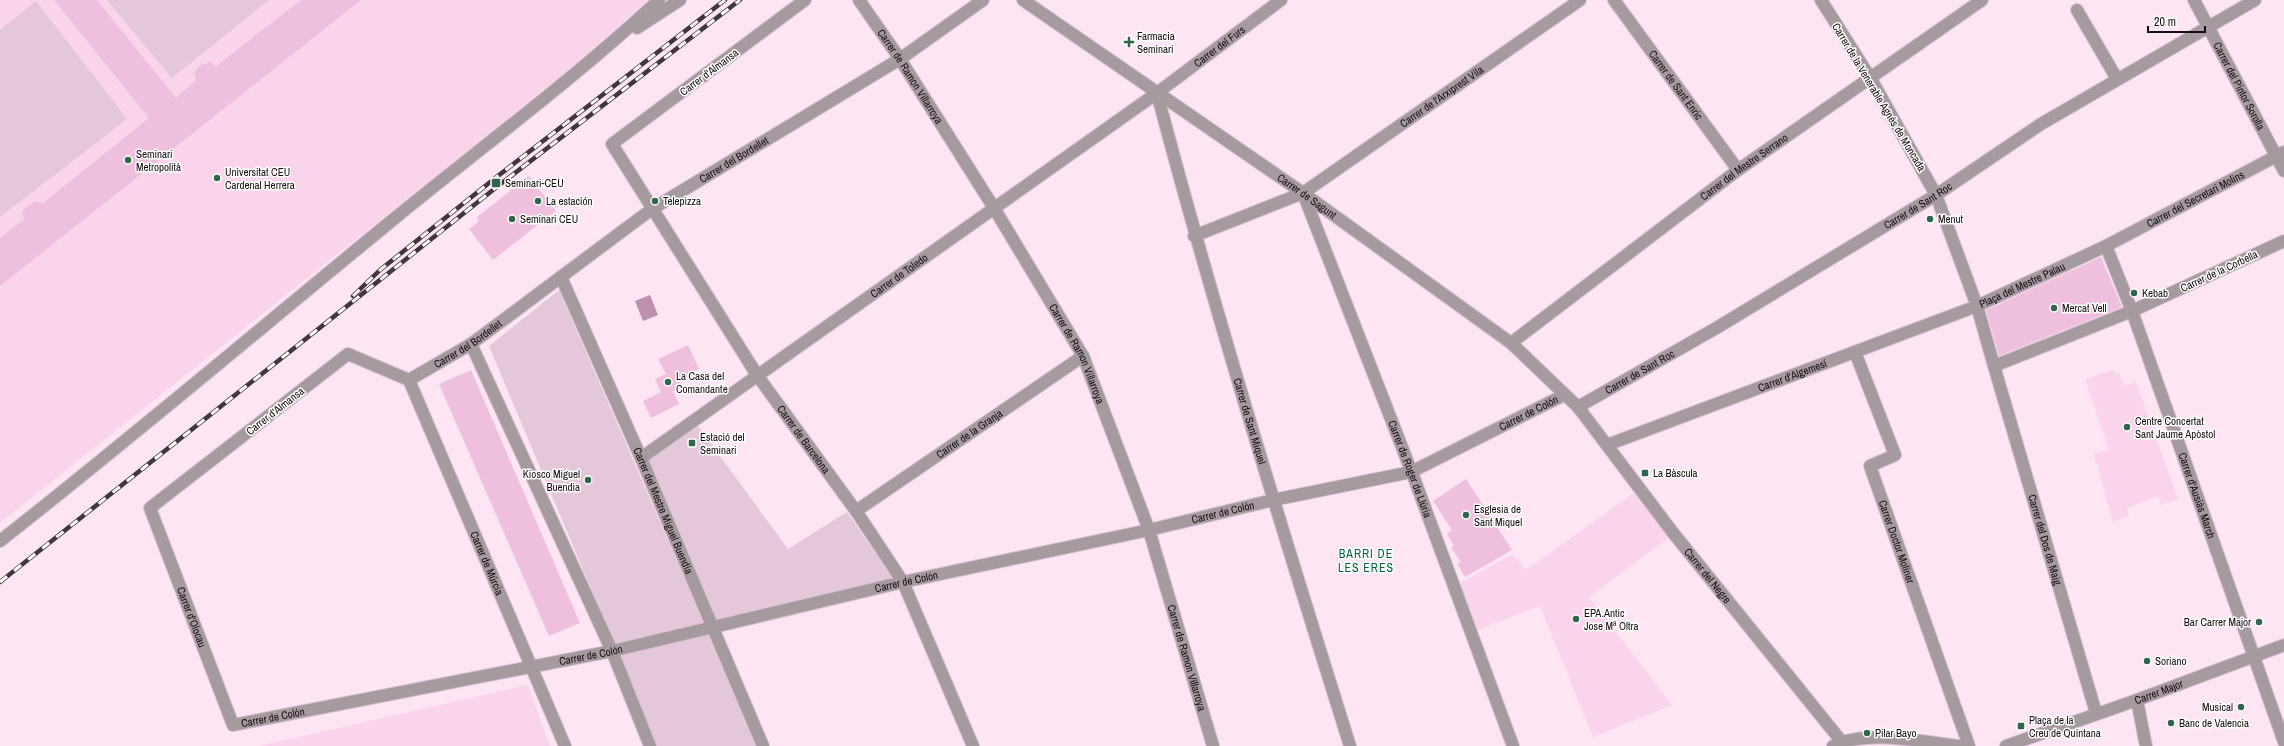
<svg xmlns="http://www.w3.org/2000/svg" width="2284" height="746" viewBox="0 0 2284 746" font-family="'Archivo Narrow',sans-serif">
	<rect width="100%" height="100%" fill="#fde5f4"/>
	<g fill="#f9d4eb">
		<path d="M0,0H648L567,71L0,523Z"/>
		<path d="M2113,370L2115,374L2119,373L2124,386L2136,382L2178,499L2161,505L2158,496L2127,508L2129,516L2113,522L2094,454L2109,450L2085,379Z"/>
		<path d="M1641,488L1674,534L1589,597L1672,705L1593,737L1540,606L1471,632L1454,586L1513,554L1526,570Z"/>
		<path d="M528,685L550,746H259Z"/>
	</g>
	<g fill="#e4c7d9">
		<path d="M107,0H269L172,78Z"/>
		<path d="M36,1L127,119L0,217V30Z"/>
		<path d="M559,290L705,625L615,646L489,346Z"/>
		<path d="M698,426L788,549L847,512L894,580L714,625L646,462Z"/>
		<path d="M708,634L756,746H656L619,653Z"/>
	</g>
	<path fill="#bd90ad" d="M650,295L658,315L643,321L635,301Z"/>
	<g fill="#efc0de">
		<path d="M54,0H97L176,98L196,80L194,73L200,65L211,62L215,67L301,0H361L0,286V238L24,219L22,211L35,201L43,203L149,118Z"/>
		<path d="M529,176L556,211L493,260L469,229L479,221L477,217Z"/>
		<path d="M2101,257L2122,307L1999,356L1986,310Z"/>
		<path d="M688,345L699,369L691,373L692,376L675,385L677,389L673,391L679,404L651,418L643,401L661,392L655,379L666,374L658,359Z"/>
		<path d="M471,370L580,623L549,636L439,384Z"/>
		<path d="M1466,479L1512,550L1465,577L1457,564L1461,562L1451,548L1454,546L1447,534L1452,530L1433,501Z"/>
	</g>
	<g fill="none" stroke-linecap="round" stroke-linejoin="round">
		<g stroke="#d8c2d0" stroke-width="14">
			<g id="minor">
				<path id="s1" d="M805,0L612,144L757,375L856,511L903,582L973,746"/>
				<path id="s2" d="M859,0L900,59L994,208L1083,356L1149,530L1213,746"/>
				<path id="s3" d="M1023,0L1303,193L1511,343L1578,407L1674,534L1842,742"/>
				<path id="s4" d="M1614,0L1738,170"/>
				<path id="s5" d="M2194,0L2284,171"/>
				<path d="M2077,10L2117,79"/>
				<path d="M637,28L680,0"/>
				<path id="s6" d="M1157,93C1215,313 1282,529 1350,746"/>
				<path id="s7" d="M1303,193L1414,478L1513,746"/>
				<path id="s8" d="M1194,236L1303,193L1580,0"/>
				<path id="s9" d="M2284,241L2132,311L1994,366L1977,306L2106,246L2132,311L2284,742"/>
				<path id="s10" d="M2106,246L2284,152"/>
				<path id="s11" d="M561,277L641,458L763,746"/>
				<path id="s12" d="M1511,343L1738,170L1982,0"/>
				<path d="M471,344L612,651L650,746"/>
				<path id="s13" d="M1855,352L1895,455L1870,466L1969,746"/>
				<path id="s14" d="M1994,366L2096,713"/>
				<path id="s15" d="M409,380L348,354L150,508L233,725L612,651L903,582L1149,530L1273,500L1411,472L1564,395"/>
				<path id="s16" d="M409,380L471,344L652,209L900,59L983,0"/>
				<path id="s17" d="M409,380L565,746"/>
				<path id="s18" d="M1578,407L1718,327L1936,195L2041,124L2255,0"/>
				<path id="s19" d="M1607,445L1977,306L1936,195L1871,79L1821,0"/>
				<path id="s20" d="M641,458L1157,93L1281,0"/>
				<path id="s21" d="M856,511L1083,356"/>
				<path d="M0,541C134,436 263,326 395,218C483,146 575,78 659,0"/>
				<path d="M2137,700L2146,746"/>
				<path d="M1833,746C1867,729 1922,742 1958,746"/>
				<path id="s22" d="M2006,746L2137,700L2284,645"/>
			</g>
		</g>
		<use href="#minor" stroke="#a69aa1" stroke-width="12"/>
		<g stroke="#42363e" stroke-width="4.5">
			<g id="rail">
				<path d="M353,296L380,270L494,179L725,0"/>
				<path d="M0,582L498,186L740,0"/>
			</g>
		</g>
		<use href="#rail" stroke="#fff" stroke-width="3" stroke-dasharray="9" stroke-linecap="butt"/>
	</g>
	<g fill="#31664c" stroke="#fff" stroke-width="1.5">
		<path d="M1127 36h4v4h4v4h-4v4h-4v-4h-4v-4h4z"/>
		<circle cx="128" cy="160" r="4"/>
		<circle cx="217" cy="178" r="4"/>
		<rect x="491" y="178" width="10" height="10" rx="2"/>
		<circle cx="538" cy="201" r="4"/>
		<circle cx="655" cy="201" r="4"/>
		<circle cx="512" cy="219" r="4"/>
		<circle cx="1930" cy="219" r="4"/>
		<circle cx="2134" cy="293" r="4"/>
		<circle cx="2054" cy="308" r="4"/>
		<circle cx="668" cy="382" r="4"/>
		<circle cx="2127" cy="427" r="4"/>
		<rect x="688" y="439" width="8" height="8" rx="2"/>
		<rect x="1641" y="469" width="8" height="8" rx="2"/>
		<circle cx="588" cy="480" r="4"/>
		<circle cx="1466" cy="515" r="4"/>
		<circle cx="1576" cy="619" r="4"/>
		<circle cx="2259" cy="622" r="4"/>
		<circle cx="2147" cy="661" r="4"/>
		<circle cx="2241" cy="707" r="4"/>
		<circle cx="2171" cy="723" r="4"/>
		<rect x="2017" y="722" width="8" height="8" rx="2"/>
		<circle cx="1867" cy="733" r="4"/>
	</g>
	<g text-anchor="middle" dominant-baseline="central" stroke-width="3" stroke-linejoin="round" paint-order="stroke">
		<g font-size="11" fill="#160c13" stroke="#fff" text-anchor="start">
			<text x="1137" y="36">Farmacia<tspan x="1137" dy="13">Seminari</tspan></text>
			<text x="136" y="154">Seminari<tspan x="136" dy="13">Metropolità</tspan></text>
			<text x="225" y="172">Universitat CEU<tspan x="225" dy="13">Cardenal Herrera</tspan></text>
			<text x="505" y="183">Seminari-CEU</text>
			<text x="546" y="201">La estación</text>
			<text x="663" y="201">Telepizza</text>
			<text x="520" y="219">Seminari CEU</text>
			<text x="1938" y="219">Menut</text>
			<text x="2142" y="293">Kebab</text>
			<text x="2062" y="308">Mercat Vell</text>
			<text x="676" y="376">La Casa del<tspan x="676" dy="13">Comandante</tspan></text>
			<text x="2135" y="421">Centre Concertat<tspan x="2135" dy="13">Sant Jaume Apòstol</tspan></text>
			<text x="700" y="437">Estació del<tspan x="700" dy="13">Seminari</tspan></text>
			<text x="1653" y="473">La Bàscula</text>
			<text x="580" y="474" text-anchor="end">Kiosco Miguel<tspan x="580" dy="13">Buendia</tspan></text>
			<text x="1474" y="509">Esglesia de<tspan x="1474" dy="13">Sant Miquel</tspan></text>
			<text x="1584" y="613">EPA.Antic<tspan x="1584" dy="13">Jose Mª Oltra</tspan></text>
			<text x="2251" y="622" text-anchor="end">Bar Carrer Major</text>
			<text x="2155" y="661">Soriano</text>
			<text x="2233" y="707" text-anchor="end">Musical</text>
			<text x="2029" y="720">Plaça de la<tspan x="2029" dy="13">Creu de Quintana</tspan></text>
			<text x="2179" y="723">Banc de Valencia</text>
			<text x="1875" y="733">Pilar Bayo</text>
		</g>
		<g font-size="11" fill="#160c13" stroke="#fff">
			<text stroke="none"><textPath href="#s20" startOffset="710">Carrer del Furs</textPath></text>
			<text transform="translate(709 72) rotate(-37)">Carrer d'Almansa</text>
			<text stroke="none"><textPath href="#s2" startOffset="92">Carrer de Ramon Villarroya</textPath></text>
			<text stroke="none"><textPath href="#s4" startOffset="105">Carrer de Sant Enric</textPath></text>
			<text stroke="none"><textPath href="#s5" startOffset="97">Carrer del Pintor Sorolla</textPath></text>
			<text stroke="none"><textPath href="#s8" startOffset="286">Carrer de l'Arxiprest Vila</textPath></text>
			<text transform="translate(1879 97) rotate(59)">Carrer de la Venerable Agnés de Moncada</text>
			<text stroke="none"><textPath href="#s16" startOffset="393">Carrer del Bordellet</textPath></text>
			<text stroke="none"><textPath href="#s12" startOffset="292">Carrer del Mestre Serrano</textPath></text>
			<text stroke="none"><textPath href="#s3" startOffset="345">Carrer de Sagunt</textPath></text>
			<text stroke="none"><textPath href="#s10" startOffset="101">Carrer del Secretari Molins</textPath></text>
			<text stroke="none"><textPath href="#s18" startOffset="395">Carrer de Sant Roc</textPath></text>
			<text transform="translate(2219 271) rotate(-25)">Carrer de la Corbella</text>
			<text stroke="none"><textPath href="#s20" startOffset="316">Carrer de Toledo</textPath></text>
			<text stroke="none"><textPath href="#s9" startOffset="428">Plaça del Mestre Palau</textPath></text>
			<text stroke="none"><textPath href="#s16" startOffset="69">Carrer del Bordellet</textPath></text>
			<text stroke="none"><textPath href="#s2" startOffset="416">Carrer de Ramon Villarroya</textPath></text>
			<text stroke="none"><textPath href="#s18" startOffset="71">Carrer de Sant Roc</textPath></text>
			<text stroke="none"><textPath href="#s19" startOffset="198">Carrer d'Algemesí</textPath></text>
			<text transform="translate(275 411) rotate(-38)">Carrer d'Almansa</text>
			<text stroke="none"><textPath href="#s15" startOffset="1886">Carrer de Colón</textPath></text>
			<text stroke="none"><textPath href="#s6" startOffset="341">Carrer de Sant Miquel</textPath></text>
			<text stroke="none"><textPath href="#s21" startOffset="137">Carrer de la Granja</textPath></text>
			<text stroke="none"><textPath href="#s1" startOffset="593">Carrer de Barcelona</textPath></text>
			<text stroke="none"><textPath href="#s7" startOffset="296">Carrer de Roger de Llúria</textPath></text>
			<text stroke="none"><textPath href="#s9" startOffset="786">Carrer d'Ausiàs March</textPath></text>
			<text stroke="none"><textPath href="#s11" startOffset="255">Carrer del Mestre Miguel Buendía</textPath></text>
			<text stroke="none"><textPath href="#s15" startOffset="1562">Carrer de Colón</textPath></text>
			<text stroke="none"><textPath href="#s14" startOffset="181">Carrer del Dos de Maig</textPath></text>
			<text stroke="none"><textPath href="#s13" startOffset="218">Carrer Doctor Moliner</textPath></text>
			<text stroke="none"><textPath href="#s17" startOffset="199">Carrer de Múrcia</textPath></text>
			<text stroke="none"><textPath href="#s3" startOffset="902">Carrer del Negre</textPath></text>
			<text stroke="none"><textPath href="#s15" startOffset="1238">Carrer de Colón</textPath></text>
			<text stroke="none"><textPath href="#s15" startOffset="434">Carrer d'Olocau</textPath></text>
			<text stroke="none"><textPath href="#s15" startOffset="914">Carrer de Colón</textPath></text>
			<text stroke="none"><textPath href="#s2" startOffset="740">Carrer de Ramon Villarroya</textPath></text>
			<text stroke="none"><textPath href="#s22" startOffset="162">Carrer Major</textPath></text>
			<text stroke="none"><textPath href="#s15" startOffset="590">Carrer de Colón</textPath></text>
		</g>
		<g font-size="12" letter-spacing="1" fill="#00633f" stroke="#fff">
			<text x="1366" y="554">BARRI DE<tspan x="1366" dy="14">LES ERES</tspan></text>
		</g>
	</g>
	<path d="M2148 26v6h57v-6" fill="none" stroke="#160c13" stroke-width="2"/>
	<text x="2154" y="26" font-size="12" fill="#160c13" stroke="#ffffff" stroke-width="3" paint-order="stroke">20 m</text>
</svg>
